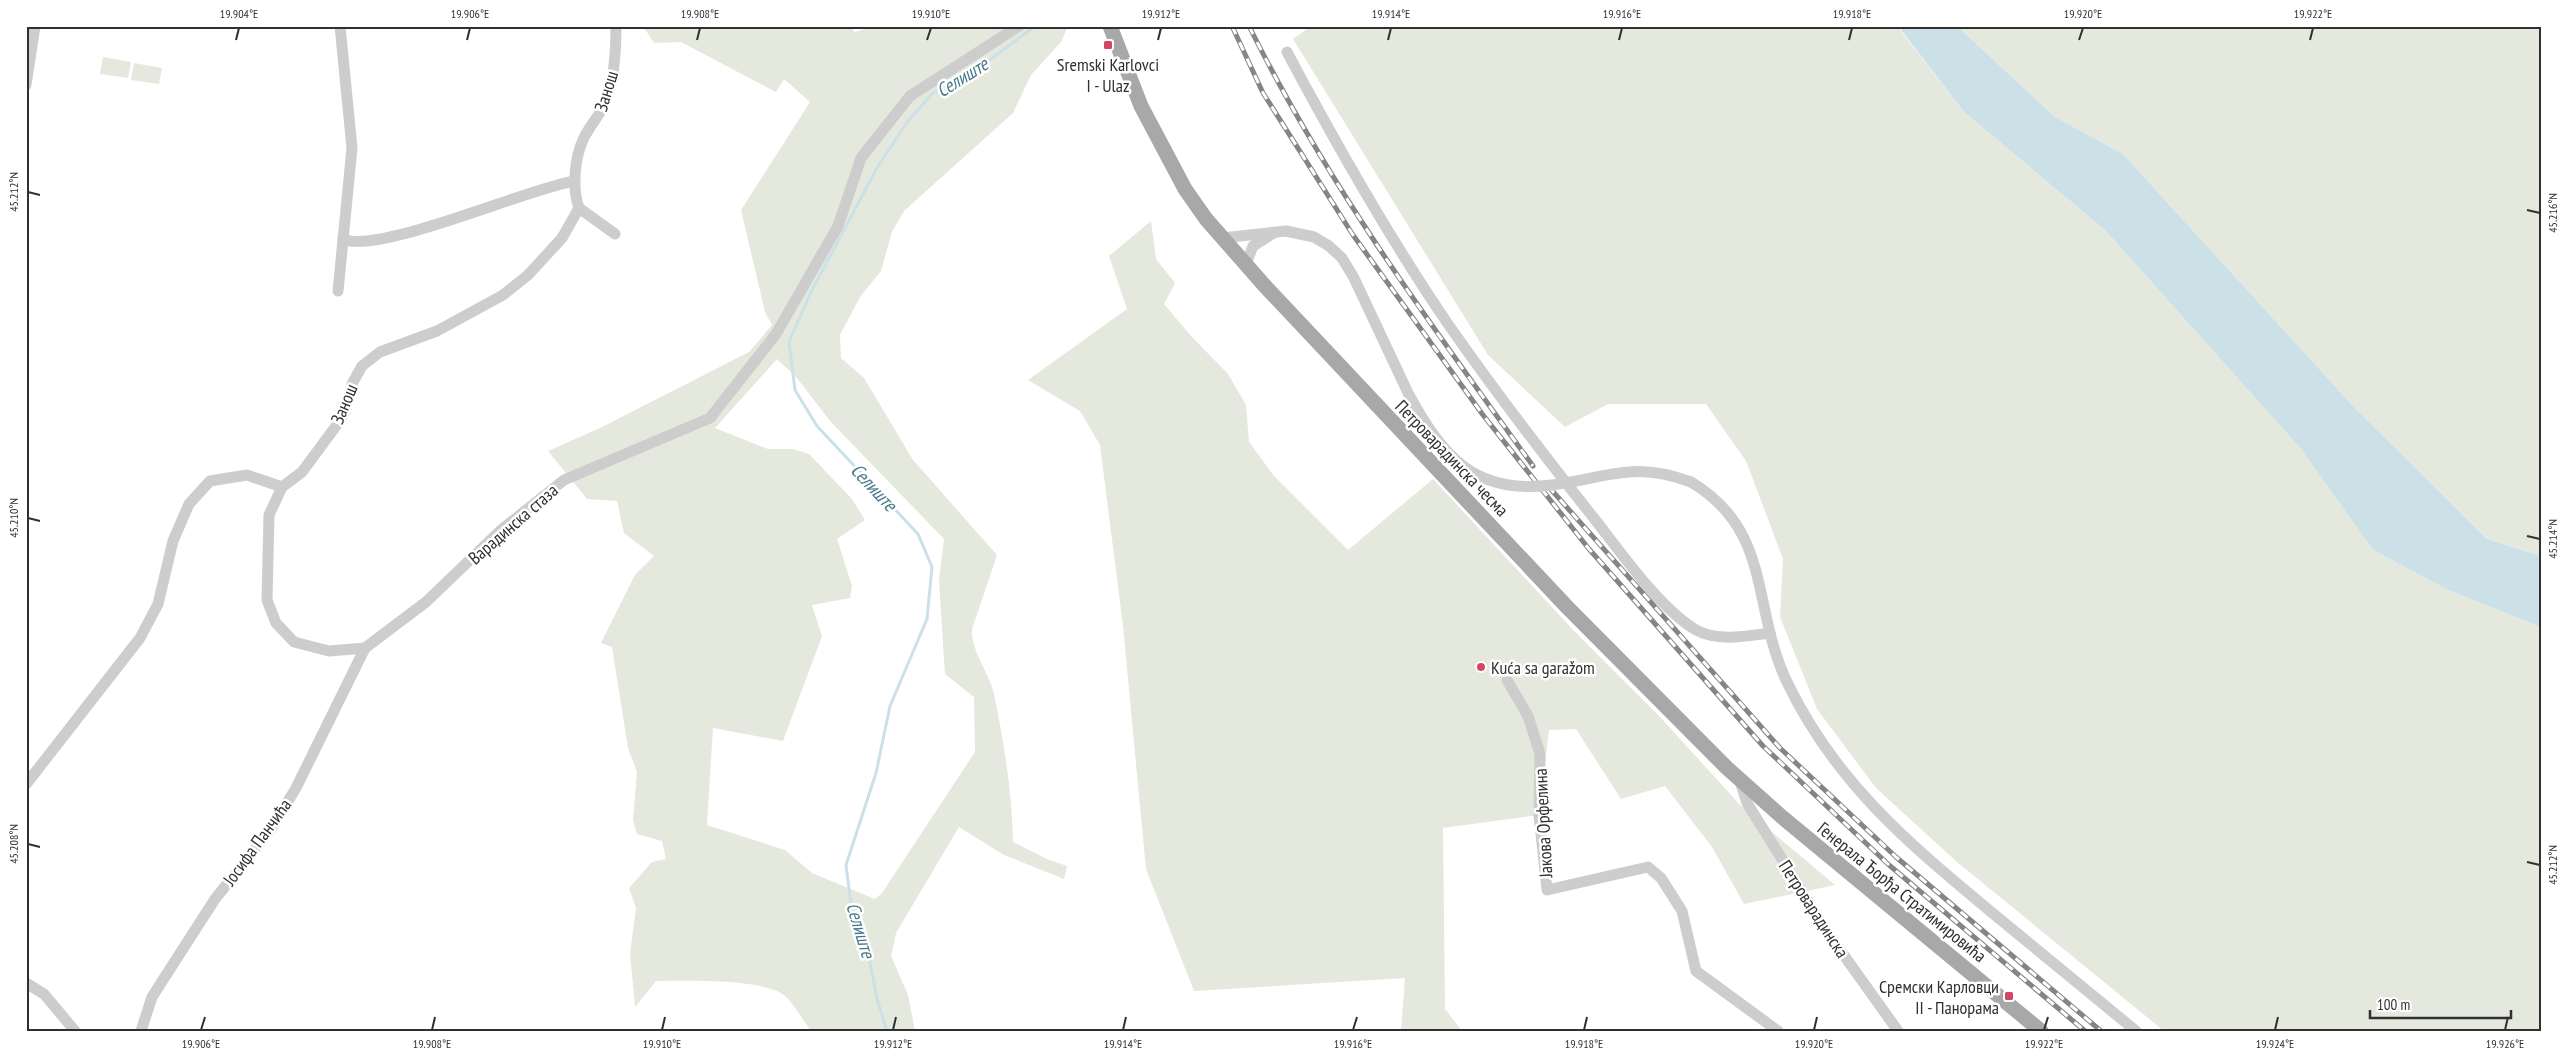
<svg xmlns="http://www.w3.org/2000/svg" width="2567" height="1057" viewBox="0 0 2567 1057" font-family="'PT Sans Narrow',sans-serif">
	<rect width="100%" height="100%" fill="#fff"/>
	<g fill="#e5e8dd" fill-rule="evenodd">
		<path d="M643,26H850L855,32L875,26H1068L1061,42L1031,75L1013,113L904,211L892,232L881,271L860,297L840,335L841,358L864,378L913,460L997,555L972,629C971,652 989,672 994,694C1004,742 1012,793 1013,842L1049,860L1067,866L1064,879L1004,855L959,827L896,933L891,956L908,995L915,1031H811C803,1020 795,1005 785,996C765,978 684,981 656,981L635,1007L630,954L636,908L629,888L652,862L666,859L662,841L637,834L633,820L637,772L628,748L612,647L601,643L635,575L654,556L624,533L617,501L587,499L548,451L600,428L749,352L772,325L765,312L741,210L810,102L784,79L776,92L681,42L654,43ZM777,359L797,378L830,421L944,539L939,580L945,674L974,697L975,752L882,893L875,899L812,873L785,850L707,825L713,728L783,741L822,636L812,605L850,598L852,586L837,539L865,520L852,499L809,454L793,449H768L715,428Z"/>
		<path d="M1311,26H1897L1964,112L2105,230L2301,449L2373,550L2448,590L2541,627V1031H2164L1957,862L1876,788L1817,709L1780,617L1783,559L1746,461L1706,404H1608L1565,427L1488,355L1293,39Z"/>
		<path d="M1957,26H2541V556L2487,539L2353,406L2123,154L2055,117Z"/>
		<path d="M103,57L131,62L128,78L100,74Z"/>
		<path d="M134,63L162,68L159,84L131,80Z"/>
		<path d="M1151,221L1156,259L1175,283L1164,304L1191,336L1228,374L1246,405L1249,442L1274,476L1348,550L1433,479L1575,632L1662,719L1741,806L1835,885L1744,904L1712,847L1665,786L1621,799L1576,729L1549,730L1539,815L1443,828L1445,1009L1462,1031H1401L1405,978L1194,991L1146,869L1123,626L1100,445L1080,411L1028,380L1127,309L1109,256Z"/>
	</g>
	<path fill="#cbe1e7" d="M1898,26H1957L2055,117L2123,154L2353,406L2487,539L2541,556V627L2448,590L2373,550L2301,449L2105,230L1964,112Z"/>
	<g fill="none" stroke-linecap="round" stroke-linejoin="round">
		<path stroke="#cbe1e7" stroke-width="3" d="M887,1031L877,999L867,946L852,912L846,865L876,773L890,706L927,619L932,567L918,534L817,426L795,390L789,342L811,292L877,168L908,121L933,93L991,59L1035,26"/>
		<g stroke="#cdcdcd" stroke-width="11">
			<path d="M616,26C616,50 615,73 608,96C604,109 596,118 589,129C575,149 571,185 579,208L562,238L528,275L503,295L437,331L380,352L362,366L352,384L345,412L339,422L302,472L282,487L269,515L267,600L276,623L294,642L329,651L365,648L426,602L501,530L564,480L710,418L776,334L838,226L861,158L910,96L1019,26"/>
			<path d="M1287,52C1336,144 1389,238 1448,324C1494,390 1543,454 1593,517C1620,551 1659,608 1696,630C1718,642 1747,636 1770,633"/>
			<path d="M26,85L35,26"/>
			<path d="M579,208L615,234"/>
			<path d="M1222,238L1286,231L1314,237L1329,246L1342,258L1354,278L1409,395"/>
			<path d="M343,239C378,255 528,188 575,181"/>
			<path d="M1246,264L1253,246L1275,232"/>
			<path d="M338,291L352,148L340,26"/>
			<path d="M1691,482C1773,531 1751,607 1787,682C1835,782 1907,842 1990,911C2039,951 2087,991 2136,1031"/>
			<path d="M1507,680L1528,716L1540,754L1539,815L1547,890L1648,867L1661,878L1682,911L1696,971L1778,1031"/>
			<path d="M1740,781L1747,803L1828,933L1898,1031"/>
			<path d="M27,783L140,638L158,604L173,541L189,504L210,481L247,475L282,487"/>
			<path d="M26,983L44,994L75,1031"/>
			<path d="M141,1031L152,997L215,899L271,829L296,788L365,648"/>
		</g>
		<path stroke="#a8a8a8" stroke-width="15" d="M1110,26L1141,106L1185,189L1206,219L1264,285L1568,608L1727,768L1782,817L2041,1031"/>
		<g stroke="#858585" stroke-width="5">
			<g id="rail">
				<path d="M1232,26L1263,93L1353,235L1483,415L1589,549L1763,746L1889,865L2085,1031"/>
				<path d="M1249,26C1327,184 1430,324 1533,466"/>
				<path d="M1548,486L1780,748L1896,857L2101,1031"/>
			</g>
		</g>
		<use href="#rail" stroke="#fff" stroke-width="3" stroke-dasharray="9" stroke-linecap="butt"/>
		<path stroke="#cdcdcd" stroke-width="11" d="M1409,395C1443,457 1475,495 1552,485C1608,478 1632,460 1691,482"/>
	</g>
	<path fill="none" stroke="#303030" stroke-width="2" d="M236,40L239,28M467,40L470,28M697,40L700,28M927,40L931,28M1158,40L1161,28M1388,40L1391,28M1619,40L1622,28M1849,40L1852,28M2079,40L2083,28M2310,40L2313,28M28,192L40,195M2527,210L2540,213M28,518L40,521M2527,536L2540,539M28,844L40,847M2527,862L2540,865M201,1030L205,1017M432,1030L435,1017M662,1030L665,1017M893,1030L896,1017M1123,1030L1126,1017M1353,1030L1357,1017M1584,1030L1587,1017M1814,1030L1817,1017M2044,1030L2048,1017M2275,1030L2278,1017M2505,1030L2508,1017"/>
	<g fill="#d34667" stroke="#fff" stroke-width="2">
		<rect x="1103" y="40" width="10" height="10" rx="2.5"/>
		<circle cx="1481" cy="667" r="5"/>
		<rect x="2004" y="991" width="10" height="10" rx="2.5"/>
	</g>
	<g text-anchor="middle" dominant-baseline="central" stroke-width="5" stroke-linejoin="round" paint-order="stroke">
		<g font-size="18" fill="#303030" stroke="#fff">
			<text x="1108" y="64">Sremski Karlovci<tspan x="1108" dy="21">I - Ulaz</tspan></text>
			<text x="1491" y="667" text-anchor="start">Kuća sa garažom</text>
			<text x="1999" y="986" text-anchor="end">Сремски Карловци<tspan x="1999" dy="21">II - Панорама</tspan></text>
		</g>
		<g font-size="18" fill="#303030" stroke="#fff">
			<text transform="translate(606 91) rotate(-73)">Занош</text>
			<text transform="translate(344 404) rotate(-67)">Занош</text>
			<text transform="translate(1452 458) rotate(46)">Петроварадинска чесма</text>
			<text transform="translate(513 524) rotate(-41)">Варадинска стаза</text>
			<text transform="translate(1543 823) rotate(-93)">Јакова Орфелина</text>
			<text transform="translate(257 842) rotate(-54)">Јосифа Панчића</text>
			<text transform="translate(1902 892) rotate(39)">Генерала Ђорђа Стратимировића</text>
			<text transform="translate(1814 909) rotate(57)">Петроварадинска</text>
		</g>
		<g font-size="19" font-style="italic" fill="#467a8a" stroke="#fff">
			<text transform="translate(962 77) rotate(-32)">Селиште</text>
			<text transform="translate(874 487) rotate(47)">Селиште</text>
			<text transform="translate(861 930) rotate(73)">Селиште</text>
		</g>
	</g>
	<rect width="2567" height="1057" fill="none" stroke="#ffffff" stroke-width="55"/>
	<path d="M2370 1010v8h141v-8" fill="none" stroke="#303030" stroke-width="2.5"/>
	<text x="2377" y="1010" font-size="15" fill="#303030" stroke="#ffffff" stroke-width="4" paint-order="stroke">100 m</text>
	<rect x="28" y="28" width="2512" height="1002" fill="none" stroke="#303030" stroke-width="2"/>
	<g font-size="12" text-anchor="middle" fill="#303030">
		<text x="239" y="18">19.904°E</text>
		<text x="470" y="18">19.906°E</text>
		<text x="700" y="18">19.908°E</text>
		<text x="931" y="18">19.910°E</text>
		<text x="1161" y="18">19.912°E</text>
		<text x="1391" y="18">19.914°E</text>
		<text x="1622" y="18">19.916°E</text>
		<text x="1852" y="18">19.918°E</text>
		<text x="2083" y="18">19.920°E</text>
		<text x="2313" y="18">19.922°E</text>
		<text transform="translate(14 192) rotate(-90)" y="4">45.212°N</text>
		<text transform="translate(2553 213) rotate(-90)" y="4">45.216°N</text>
		<text transform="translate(14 518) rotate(-90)" y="4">45.210°N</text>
		<text transform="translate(2553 539) rotate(-90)" y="4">45.214°N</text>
		<text transform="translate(14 844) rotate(-90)" y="4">45.208°N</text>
		<text transform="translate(2553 865) rotate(-90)" y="4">45.212°N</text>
		<text x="201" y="1048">19.906°E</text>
		<text x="432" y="1048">19.908°E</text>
		<text x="662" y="1048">19.910°E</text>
		<text x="893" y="1048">19.912°E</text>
		<text x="1123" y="1048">19.914°E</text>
		<text x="1353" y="1048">19.916°E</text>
		<text x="1584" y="1048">19.918°E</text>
		<text x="1814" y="1048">19.920°E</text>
		<text x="2044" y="1048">19.922°E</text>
		<text x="2275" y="1048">19.924°E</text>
		<text x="2505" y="1048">19.926°E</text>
	</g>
</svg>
